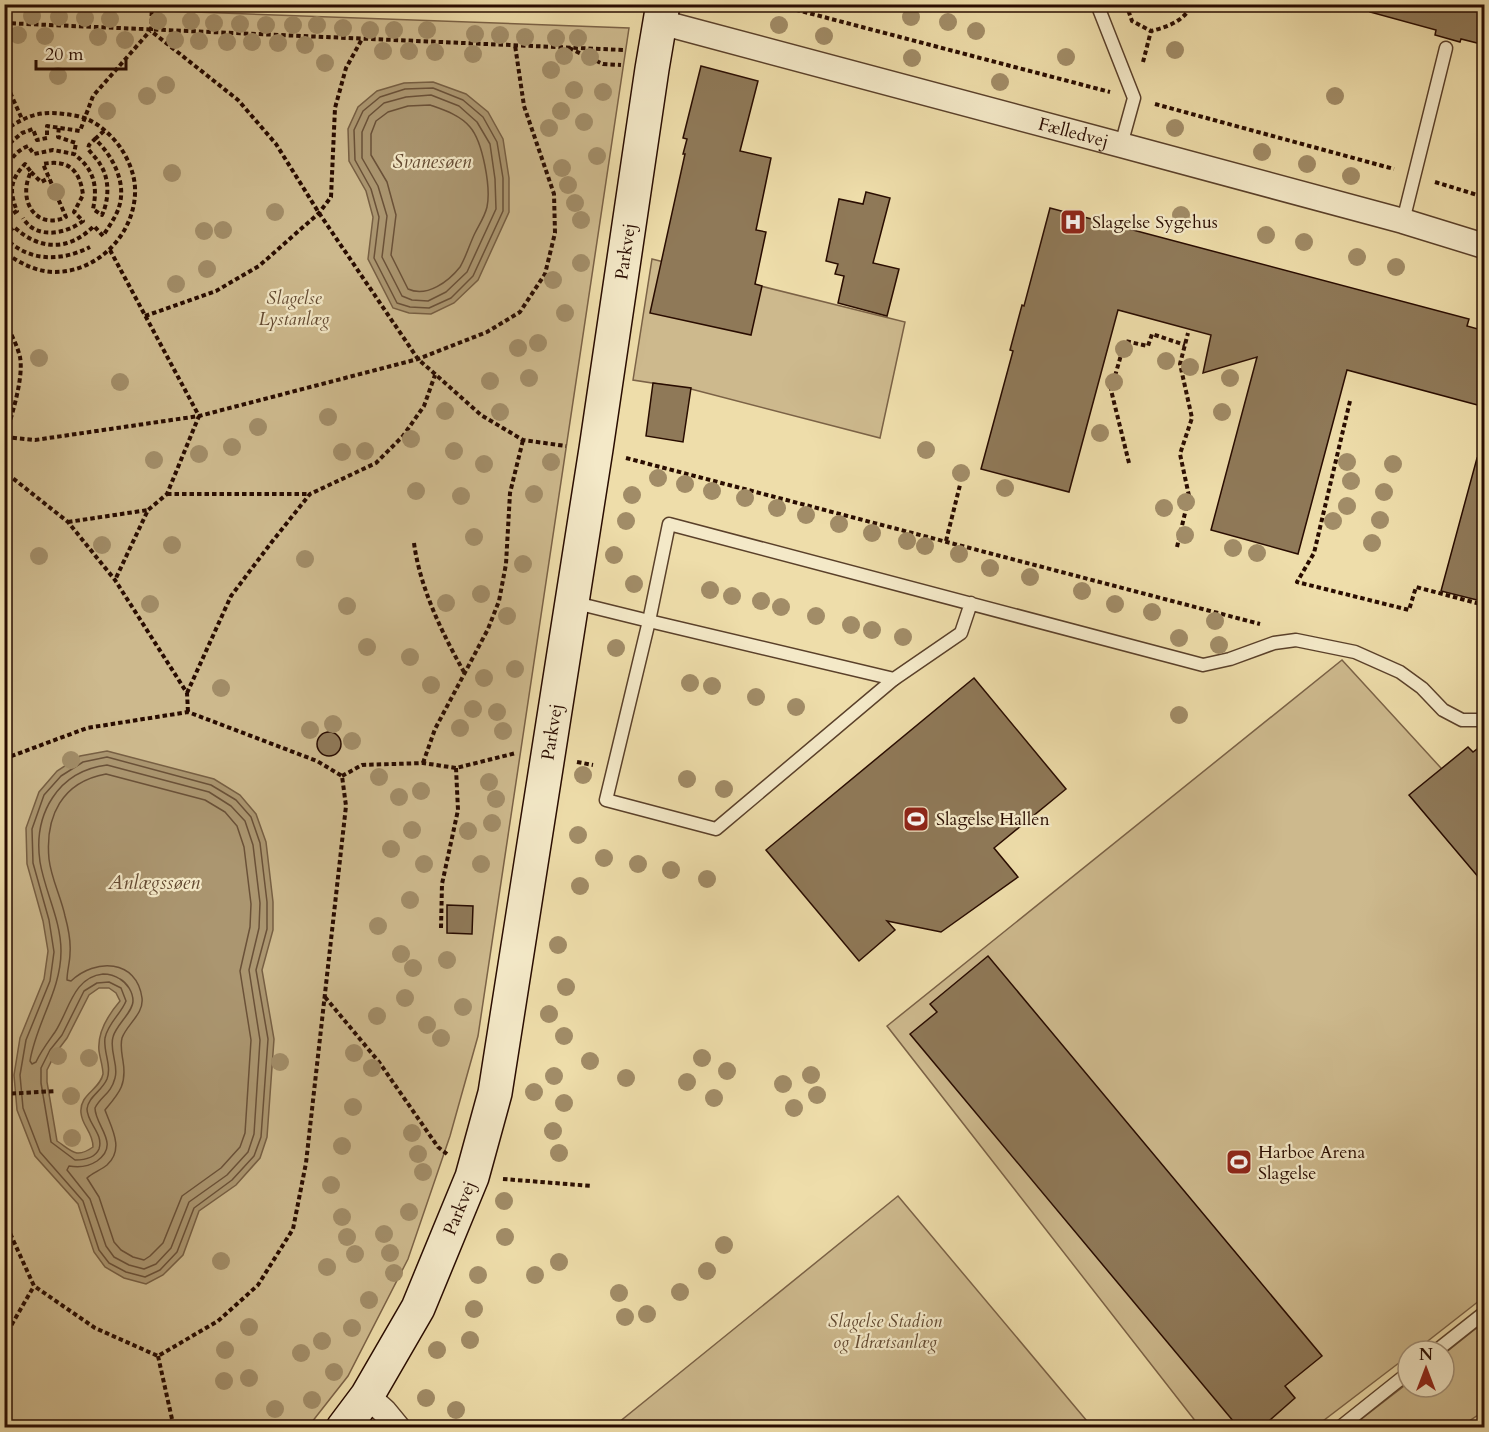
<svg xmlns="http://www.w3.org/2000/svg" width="1489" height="1432" viewBox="0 0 1489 1432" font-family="Cardo,serif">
	<rect width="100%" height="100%" fill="#eda"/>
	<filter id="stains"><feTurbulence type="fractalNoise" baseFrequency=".00333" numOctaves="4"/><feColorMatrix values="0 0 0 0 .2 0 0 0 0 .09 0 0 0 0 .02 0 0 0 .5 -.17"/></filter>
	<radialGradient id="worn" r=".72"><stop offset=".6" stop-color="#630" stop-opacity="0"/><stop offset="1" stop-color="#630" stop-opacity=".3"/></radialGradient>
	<g fill="#cdb98d" stroke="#7b6246" stroke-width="1.5">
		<path d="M5,5L629,28L478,1036L450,1136L408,1259L348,1376L308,1427L5,1428Z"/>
		<path d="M652,259L905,322L880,438L691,389L633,380Z"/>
		<path d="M1342,660L1484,815V1297L1415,1351H1408V1356L1315,1427H1200L887,1026Z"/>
		<path d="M898,1196L1092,1427H613Z"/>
		<path d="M1484,1322V1411L1460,1427H1351L1408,1383V1387H1444V1354Z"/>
	</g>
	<g fill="#ab9670" stroke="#775f43" stroke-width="1.5" fill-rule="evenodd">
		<path d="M433,82L466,94L488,112L503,139L509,178V212L478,280L454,303L431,314L409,313L393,308L368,259L373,217L366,191L349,161L348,129L358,107L377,91L404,83Z"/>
		<path d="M107,751L214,779L240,795L256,814L266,842L273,902V930L262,970L274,1039L267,1137L260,1158L236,1185L199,1211L183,1255L163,1275L146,1284L124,1278L105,1267L94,1252L78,1204L35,1156L17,1110L14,1075L20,1038L44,979L48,951L43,921L27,864L26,828L39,792L57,771L80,756ZM109,988L116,993L120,1001C108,1015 97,1032 99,1051C100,1058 103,1067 103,1074C100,1090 79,1094 81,1113C82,1126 93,1132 93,1147C76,1159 72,1151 57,1141L47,1082V1070L55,1054L67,1038L89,995L99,988Z"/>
	</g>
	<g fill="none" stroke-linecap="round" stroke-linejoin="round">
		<g stroke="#6a5138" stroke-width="1.5">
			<path d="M433,88L463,100L483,117L497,142L503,178V211L473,276L451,298L429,308L410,307L397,303L374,258L379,217L371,189L355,160L354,130L363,111L380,97L405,89Z"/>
			<path d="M431,95L459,106L477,122L490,144L495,179L496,209L467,272L446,292L428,301L412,300L402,296L382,257L387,216L378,186L362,158V132L369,116L384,103L406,97Z"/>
			<path d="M430,105C444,110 460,115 470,127C483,142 491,188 487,207C485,216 479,225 475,233C470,243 466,257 460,267C449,281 427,298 408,289L391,255L396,215L387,182L371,155V134L376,121L388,112L408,106Z"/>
			<path d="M107,757L211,785L236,800L251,817L260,843L267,902V929L256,970L268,1039L261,1137L254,1156L232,1180L194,1208L177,1252L160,1270L145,1277L126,1272L109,1263L99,1250L83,1201L40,1152L23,1108L20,1075L26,1040L50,981L54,952L49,920L33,863L32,829L44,795L61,776L83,762Z"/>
			<path d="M107,765L209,792L231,806L245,821L253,845L260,903L259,928L249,970L260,1040L254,1134L248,1152L227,1175L189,1202L171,1248L156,1264L144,1269L129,1265L114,1257L106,1246L90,1199L67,1170L69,1166C80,1168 88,1167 97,1161C121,1144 95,1126 95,1108C101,1096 111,1094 115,1078C119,1065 109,1051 113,1037C116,1025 133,1012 133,1001C133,992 127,983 120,979C114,975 110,974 103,974C73,977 69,1011 55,1032C48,1042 41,1051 36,1062L32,1064L30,1061C36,1023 61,991 61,951C61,920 45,892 40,862C33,814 58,771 107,765Z"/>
			<path d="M106,774L205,800L225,812L237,826L244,847L251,904L250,927L240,971L251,1040L245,1133L240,1147L221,1168L182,1196L163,1243L150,1256L144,1260L133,1257L121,1250L114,1242L99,1197L87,1178C92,1173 101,1170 107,1165C125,1149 111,1127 105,1110C119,1093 127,1085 123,1061C122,1054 120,1046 122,1038C127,1024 144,1014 142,998C137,959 95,958 71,981L67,980C67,971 70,962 70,953C71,941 68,927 65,916C61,897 51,878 49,859C45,816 62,782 106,774Z"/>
			<path d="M109,982L121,988L126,1001C121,1014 108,1023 105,1038C103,1051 112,1066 107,1079C102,1091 88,1097 87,1109C87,1123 104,1134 99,1149C95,1158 83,1160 75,1160L51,1142L41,1083V1068L50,1050L62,1035L84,991L97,983Z"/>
		</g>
	</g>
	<g fill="#8f7958" stroke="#290c00" stroke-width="1.5">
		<path d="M1371,4H1485V45L1461,39L1460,42L1435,35L1436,30L1370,12Z"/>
		<path d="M701,66L758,81L740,151L771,158L756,230L766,232L755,284L762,286L751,335L650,313L685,154H683L687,139L683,138Z"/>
		<path d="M866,192L890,198L873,263L899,269L887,316L838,303L844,276L835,274L838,264L826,261L839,199L863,204Z"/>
		<path d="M1050,208L1469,319L1467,326L1485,331V407L1347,370L1298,554L1211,530L1257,357L1203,373L1211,335L1118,310L1069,492L981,469L1013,351L1010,350L1022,305L1024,306Z"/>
		<path d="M653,383L691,388L683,442L646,436Z"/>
		<path d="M1477,458L1485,459V602L1441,591Z"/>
		<path d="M974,678L1066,789L994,848L1018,877L941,932L887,921L895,930L859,961L766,850Z"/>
		<circle cx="329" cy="744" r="12"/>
		<path d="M1485,743V885L1409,795L1468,747L1473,752Z"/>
		<path d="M447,905L473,906L472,934L447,933Z"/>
		<path d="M988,956L1322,1356L1285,1386L1295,1398L1261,1428H1239L910,1034L937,1012L930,1004Z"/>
	</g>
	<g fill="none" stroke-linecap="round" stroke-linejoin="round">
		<g stroke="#5a402a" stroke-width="15">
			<g id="lane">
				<path d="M1097,4L1134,98L1121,145"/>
				<path d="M1403,221L1446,48"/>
				<path d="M572,602L649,621L606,800L716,829L894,679"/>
				<path d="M971,603L961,633L894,679L649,621L669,524L1203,665L1230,659L1274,643L1296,640L1355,652L1400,672L1422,688L1443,710L1462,720H1484"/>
				<path d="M1436,1351L1484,1313"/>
				<path d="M1339,1428L1408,1373"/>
			</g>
		</g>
		<g stroke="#5a402a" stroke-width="27">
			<g id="street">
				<path id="s1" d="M660,22L1121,145L1403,221L1484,246"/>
				<path d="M367,1396L384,1411L398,1428"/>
			</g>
		</g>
		<g stroke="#290c00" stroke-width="36">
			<g id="secondary">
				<path id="s2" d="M343,1428L367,1396L418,1308L472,1177L495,1093L596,449L652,69L663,4"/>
			</g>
		</g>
		<g stroke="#290c00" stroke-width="4" stroke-dasharray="4.5 3" stroke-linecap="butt">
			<path d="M152,4L151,31L238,100L276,144L319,213L418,359L481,415L523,440L566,446"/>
			<path d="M774,4L1110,92"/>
			<path d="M1126,4L1132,21L1151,31C1167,27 1185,21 1192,4"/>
			<path d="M4,23L624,50"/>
			<path d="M569,48L603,64L621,65"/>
			<path d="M1143,62L1151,31"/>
			<path d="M4,79L22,119"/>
			<path d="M1155,104L1394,169"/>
			<path d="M4,131C31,112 45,110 77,116C94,119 110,133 120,147C129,160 136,177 135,194C133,236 97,272 55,272C36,272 20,263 4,252"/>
			<path d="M95,139L105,130"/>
			<path d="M4,148L22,133L33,129L37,140L47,138V126L80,131L93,96L150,31"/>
			<path d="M4,170C11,159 16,151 28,146L34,154L53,150L74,154L76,143L58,137L59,126"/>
			<path d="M31,172L41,182L49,178"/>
			<path d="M1435,182L1484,197"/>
			<path d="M4,210L7,217L17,211C9,191 10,180 25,164L31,172C17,199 35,231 66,217L43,164C68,159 80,170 83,195L74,212L83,221C66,234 36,240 23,218"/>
			<path d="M4,236L14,227C40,251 69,251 94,226L103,236C109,226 116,217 119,207C127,182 112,155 95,139L89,145L88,149C92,154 97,159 100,164C110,179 109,200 102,215L93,209C98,186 94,169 74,154"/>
			<path d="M4,237C28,262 61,262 90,247"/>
			<path d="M110,250L199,416L167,494L148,510L115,580"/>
			<path d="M145,316L216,291L259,266L319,213L331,197L335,108L346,68L362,39"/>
			<path d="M4,322C11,333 17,345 20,357C24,379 11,417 5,438"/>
			<path d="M1350,401L1314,553L1297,582L1409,610L1416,587L1484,605"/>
			<path d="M5,437L35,440L199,416L418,359L487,332L520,312L545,274L555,233L554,194L524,106L515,45"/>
			<path d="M626,458L1260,624"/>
			<path d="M1129,463L1111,390L1125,341L1148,346L1152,334L1185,345"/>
			<path d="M4,467L10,476L68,522L115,580L187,693L188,712"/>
			<path d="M167,494H310"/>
			<path d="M68,522L148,510"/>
			<path d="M946,541L960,485"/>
			<path d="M414,543C420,588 442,633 464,672"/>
			<path d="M1177,547L1189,496L1180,454L1192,418L1180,364L1188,333"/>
			<path d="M187,693L231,596L271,543L310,494L376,463L403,436L424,406L435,375"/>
			<path d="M4,748L9,757L4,769"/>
			<path d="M577,762L593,765"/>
			<path d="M423,763L435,729L488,629L499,601L506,564L510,493L523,440"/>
			<path d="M342,776L362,765L423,763L456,768L516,753"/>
			<path d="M441,928L442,884L458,810L456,768"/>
			<path d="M325,997L379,1062L438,1147L447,1154"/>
			<path d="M4,1094L56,1091"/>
			<path d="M503,1179L592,1186"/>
			<path d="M4,1220L34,1286L95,1328L158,1356L218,1321L258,1285L293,1229L306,1163L346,806L342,776L317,761L188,712L87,728L9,757"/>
			<path d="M4,1338L34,1286"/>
			<path d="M158,1356L174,1428"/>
		</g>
		<use href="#lane" stroke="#f4e9c8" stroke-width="12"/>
		<use href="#street" stroke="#f4e9c8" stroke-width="24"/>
		<use href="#secondary" stroke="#f4e9c8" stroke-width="33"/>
	</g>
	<g fill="#a18c67">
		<circle cx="32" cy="16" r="9"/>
		<circle cx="59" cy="17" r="9"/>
		<circle cx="911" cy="17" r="9"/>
		<circle cx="85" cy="18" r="9"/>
		<circle cx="110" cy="19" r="9"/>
		<circle cx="158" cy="21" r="9"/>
		<circle cx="191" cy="21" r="9"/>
		<circle cx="948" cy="22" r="9"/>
		<circle cx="214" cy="23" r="9"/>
		<circle cx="240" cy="24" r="9"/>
		<circle cx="266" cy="25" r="9"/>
		<circle cx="293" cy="25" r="9"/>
		<circle cx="317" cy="25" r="9"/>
		<circle cx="779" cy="25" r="9"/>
		<circle cx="343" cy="28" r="9"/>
		<circle cx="370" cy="30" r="9"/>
		<circle cx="394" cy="30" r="9"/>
		<circle cx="427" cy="30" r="9"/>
		<circle cx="976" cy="31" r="9"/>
		<circle cx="475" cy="34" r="9"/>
		<circle cx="18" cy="35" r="9"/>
		<circle cx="500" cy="35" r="9"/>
		<circle cx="45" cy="36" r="9"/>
		<circle cx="824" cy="36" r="9"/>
		<circle cx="98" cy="37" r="9"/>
		<circle cx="525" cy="37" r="9"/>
		<circle cx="556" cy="38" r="9"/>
		<circle cx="578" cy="38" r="9"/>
		<circle cx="125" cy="40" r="9"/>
		<circle cx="175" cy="40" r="9"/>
		<circle cx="199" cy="41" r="9"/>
		<circle cx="227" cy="42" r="9"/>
		<circle cx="252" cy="42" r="9"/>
		<circle cx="278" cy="43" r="9"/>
		<circle cx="305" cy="45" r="9"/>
		<circle cx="1175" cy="50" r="9"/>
		<circle cx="383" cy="51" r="9"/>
		<circle cx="409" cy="51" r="9"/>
		<circle cx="435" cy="52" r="9"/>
		<circle cx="473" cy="54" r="9"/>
		<circle cx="564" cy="56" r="9"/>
		<circle cx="590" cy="57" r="9"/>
		<circle cx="1066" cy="57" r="9"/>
		<circle cx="912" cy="58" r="9"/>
		<circle cx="325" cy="63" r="9"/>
		<circle cx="551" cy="70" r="9"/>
		<circle cx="58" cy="76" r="9"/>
		<circle cx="1000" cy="82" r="9"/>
		<circle cx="166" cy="85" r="9"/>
		<circle cx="574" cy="90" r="9"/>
		<circle cx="603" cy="92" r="9"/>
		<circle cx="147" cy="96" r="9"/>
		<circle cx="1335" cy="96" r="9"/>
		<circle cx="107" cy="111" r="9"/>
		<circle cx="561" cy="111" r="9"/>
		<circle cx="584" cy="122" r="9"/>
		<circle cx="549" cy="128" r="9"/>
		<circle cx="1175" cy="128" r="9"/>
		<circle cx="1262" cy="152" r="9"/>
		<circle cx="597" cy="156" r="9"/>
		<circle cx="1307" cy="164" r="9"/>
		<circle cx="562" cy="168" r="9"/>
		<circle cx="172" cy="173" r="9"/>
		<circle cx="1351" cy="176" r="9"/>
		<circle cx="568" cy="185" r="9"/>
		<circle cx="56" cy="192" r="9"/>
		<circle cx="575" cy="203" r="9"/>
		<circle cx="275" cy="212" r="9"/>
		<circle cx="1181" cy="215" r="9"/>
		<circle cx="581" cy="220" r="9"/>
		<circle cx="223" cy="230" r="9"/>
		<circle cx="204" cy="231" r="9"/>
		<circle cx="1266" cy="235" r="9"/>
		<circle cx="1304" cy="242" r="9"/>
		<circle cx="1357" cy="257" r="9"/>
		<circle cx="581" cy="263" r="9"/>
		<circle cx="1396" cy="267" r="9"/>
		<circle cx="207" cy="269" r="9"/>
		<circle cx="553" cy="280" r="9"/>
		<circle cx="176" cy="284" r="9"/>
		<circle cx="565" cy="313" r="9"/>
		<circle cx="538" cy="343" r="9"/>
		<circle cx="518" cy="348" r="9"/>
		<circle cx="1124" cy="349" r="9"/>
		<circle cx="39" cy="358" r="9"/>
		<circle cx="1166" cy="361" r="9"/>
		<circle cx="1190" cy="367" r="9"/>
		<circle cx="529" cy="378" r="9"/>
		<circle cx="1230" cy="378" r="9"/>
		<circle cx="490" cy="381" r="9"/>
		<circle cx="120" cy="382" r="9"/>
		<circle cx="1114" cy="382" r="9"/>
		<circle cx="445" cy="411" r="9"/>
		<circle cx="500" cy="412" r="9"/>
		<circle cx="1222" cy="412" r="9"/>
		<circle cx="328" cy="417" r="9"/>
		<circle cx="258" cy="427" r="9"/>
		<circle cx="1100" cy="433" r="9"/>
		<circle cx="411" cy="439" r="9"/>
		<circle cx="232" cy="447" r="9"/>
		<circle cx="926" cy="450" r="9"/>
		<circle cx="365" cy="451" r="9"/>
		<circle cx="454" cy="451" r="9"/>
		<circle cx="342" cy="452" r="9"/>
		<circle cx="199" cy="454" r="9"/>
		<circle cx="154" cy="460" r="9"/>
		<circle cx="551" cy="462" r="9"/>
		<circle cx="1347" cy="462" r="9"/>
		<circle cx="484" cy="464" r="9"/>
		<circle cx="1393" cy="464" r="9"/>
		<circle cx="961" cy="473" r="9"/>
		<circle cx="658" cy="478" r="9"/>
		<circle cx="1351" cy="481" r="9"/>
		<circle cx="685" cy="484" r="9"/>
		<circle cx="1005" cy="488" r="9"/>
		<circle cx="416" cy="491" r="9"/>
		<circle cx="712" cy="491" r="9"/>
		<circle cx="1384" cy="492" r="9"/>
		<circle cx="534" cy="494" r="9"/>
		<circle cx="632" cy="495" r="9"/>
		<circle cx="461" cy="496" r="9"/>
		<circle cx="745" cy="498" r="9"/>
		<circle cx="1186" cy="502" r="9"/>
		<circle cx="1347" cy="506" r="9"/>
		<circle cx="777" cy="508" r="9"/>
		<circle cx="1164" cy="508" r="9"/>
		<circle cx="806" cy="515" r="9"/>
		<circle cx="1380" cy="520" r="9"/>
		<circle cx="626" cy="521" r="9"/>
		<circle cx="1333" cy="521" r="9"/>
		<circle cx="839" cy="524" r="9"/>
		<circle cx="872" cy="533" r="9"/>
		<circle cx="1185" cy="535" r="9"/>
		<circle cx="474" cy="537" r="9"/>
		<circle cx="907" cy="541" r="9"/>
		<circle cx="1372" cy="543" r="9"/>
		<circle cx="102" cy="545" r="9"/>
		<circle cx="172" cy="545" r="9"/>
		<circle cx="925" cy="546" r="9"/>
		<circle cx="1233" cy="548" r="9"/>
		<circle cx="1257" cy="553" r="9"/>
		<circle cx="959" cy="554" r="9"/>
		<circle cx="614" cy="555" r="9"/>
		<circle cx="39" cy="556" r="9"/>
		<circle cx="305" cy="559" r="9"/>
		<circle cx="523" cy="564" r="9"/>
		<circle cx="990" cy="568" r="9"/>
		<circle cx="1030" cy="577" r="9"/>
		<circle cx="634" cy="584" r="9"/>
		<circle cx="710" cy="590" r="9"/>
		<circle cx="1082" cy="591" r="9"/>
		<circle cx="481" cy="594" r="9"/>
		<circle cx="732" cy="596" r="9"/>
		<circle cx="761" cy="601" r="9"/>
		<circle cx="446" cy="603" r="9"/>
		<circle cx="150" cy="604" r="9"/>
		<circle cx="1115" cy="604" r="9"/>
		<circle cx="347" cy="606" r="9"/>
		<circle cx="781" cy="607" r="9"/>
		<circle cx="1152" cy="612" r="9"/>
		<circle cx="507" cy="616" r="9"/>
		<circle cx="816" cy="616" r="9"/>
		<circle cx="1215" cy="621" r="9"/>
		<circle cx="851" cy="625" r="9"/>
		<circle cx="872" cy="630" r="9"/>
		<circle cx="903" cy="637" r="9"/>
		<circle cx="1179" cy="638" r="9"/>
		<circle cx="1219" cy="645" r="9"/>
		<circle cx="367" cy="647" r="9"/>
		<circle cx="616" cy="648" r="9"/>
		<circle cx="410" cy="657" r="9"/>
		<circle cx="515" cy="669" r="9"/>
		<circle cx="484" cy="678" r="9"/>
		<circle cx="690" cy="683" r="9"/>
		<circle cx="431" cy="685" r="9"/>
		<circle cx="712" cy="686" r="9"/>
		<circle cx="221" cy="688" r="9"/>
		<circle cx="756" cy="697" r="9"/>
		<circle cx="796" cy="707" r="9"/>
		<circle cx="473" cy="709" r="9"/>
		<circle cx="497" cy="712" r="9"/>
		<circle cx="1179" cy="715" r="9"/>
		<circle cx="333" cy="724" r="9"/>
		<circle cx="460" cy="728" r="9"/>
		<circle cx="310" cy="730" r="9"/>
		<circle cx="503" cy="731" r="9"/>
		<circle cx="352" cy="741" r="9"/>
		<circle cx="71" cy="760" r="9"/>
		<circle cx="583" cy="775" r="9"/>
		<circle cx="379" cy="777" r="9"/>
		<circle cx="687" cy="779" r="9"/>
		<circle cx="489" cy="782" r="9"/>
		<circle cx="724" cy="789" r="9"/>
		<circle cx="421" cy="791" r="9"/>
		<circle cx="399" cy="797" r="9"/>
		<circle cx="496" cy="799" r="9"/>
		<circle cx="492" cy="823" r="9"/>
		<circle cx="412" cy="830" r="9"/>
		<circle cx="468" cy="831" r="9"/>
		<circle cx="578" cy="835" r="9"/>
		<circle cx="391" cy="849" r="9"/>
		<circle cx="604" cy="858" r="9"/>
		<circle cx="424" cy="864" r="9"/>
		<circle cx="481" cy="864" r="9"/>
		<circle cx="638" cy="864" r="9"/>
		<circle cx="671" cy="870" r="9"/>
		<circle cx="707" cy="879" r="9"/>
		<circle cx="580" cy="886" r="9"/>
		<circle cx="410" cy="900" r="9"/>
		<circle cx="378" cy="926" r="9"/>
		<circle cx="558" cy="945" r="9"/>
		<circle cx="401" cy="954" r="9"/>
		<circle cx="447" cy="960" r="9"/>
		<circle cx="413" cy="968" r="9"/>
		<circle cx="566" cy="987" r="9"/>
		<circle cx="405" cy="998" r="9"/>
		<circle cx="463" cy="1007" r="9"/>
		<circle cx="549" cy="1014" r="9"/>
		<circle cx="377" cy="1016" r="9"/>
		<circle cx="427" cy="1025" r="9"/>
		<circle cx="564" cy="1036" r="9"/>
		<circle cx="441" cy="1038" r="9"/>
		<circle cx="354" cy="1053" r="9"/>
		<circle cx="58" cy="1056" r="9"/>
		<circle cx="89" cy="1058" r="9"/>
		<circle cx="702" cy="1058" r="9"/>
		<circle cx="590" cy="1061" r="9"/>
		<circle cx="280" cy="1062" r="9"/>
		<circle cx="372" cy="1068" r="9"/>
		<circle cx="727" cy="1071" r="9"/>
		<circle cx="811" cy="1075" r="9"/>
		<circle cx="554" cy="1076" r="9"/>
		<circle cx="626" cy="1078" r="9"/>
		<circle cx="687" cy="1082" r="9"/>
		<circle cx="783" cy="1084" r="9"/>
		<circle cx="534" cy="1092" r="9"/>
		<circle cx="817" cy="1095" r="9"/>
		<circle cx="71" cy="1096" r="9"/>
		<circle cx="714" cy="1098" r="9"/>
		<circle cx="564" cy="1103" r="9"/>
		<circle cx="353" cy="1107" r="9"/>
		<circle cx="794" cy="1108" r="9"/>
		<circle cx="553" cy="1131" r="9"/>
		<circle cx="412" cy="1133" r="9"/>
		<circle cx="72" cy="1138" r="9"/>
		<circle cx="342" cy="1146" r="9"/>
		<circle cx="559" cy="1153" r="9"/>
		<circle cx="418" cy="1154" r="9"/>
		<circle cx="423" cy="1172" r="9"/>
		<circle cx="331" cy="1185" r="9"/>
		<circle cx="504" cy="1201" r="9"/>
		<circle cx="409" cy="1212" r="9"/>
		<circle cx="342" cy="1217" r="9"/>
		<circle cx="384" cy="1234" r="9"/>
		<circle cx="347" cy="1237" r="9"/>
		<circle cx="505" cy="1237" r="9"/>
		<circle cx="724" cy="1245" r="9"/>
		<circle cx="390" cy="1253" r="9"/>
		<circle cx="355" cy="1254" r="9"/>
		<circle cx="221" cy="1261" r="9"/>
		<circle cx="559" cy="1262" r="9"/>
		<circle cx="327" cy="1267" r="9"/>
		<circle cx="707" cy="1271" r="9"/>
		<circle cx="394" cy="1273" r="9"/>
		<circle cx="478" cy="1275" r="9"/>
		<circle cx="535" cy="1275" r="9"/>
		<circle cx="680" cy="1292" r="9"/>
		<circle cx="619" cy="1293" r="9"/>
		<circle cx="369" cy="1300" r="9"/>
		<circle cx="474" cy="1309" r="9"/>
		<circle cx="647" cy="1314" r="9"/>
		<circle cx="625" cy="1317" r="9"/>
		<circle cx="249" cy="1327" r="9"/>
		<circle cx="352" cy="1328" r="9"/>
		<circle cx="470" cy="1340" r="9"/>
		<circle cx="322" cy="1341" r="9"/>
		<circle cx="225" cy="1350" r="9"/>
		<circle cx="437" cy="1350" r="9"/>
		<circle cx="301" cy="1353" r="9"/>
		<circle cx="334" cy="1372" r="9"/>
		<circle cx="249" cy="1378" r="9"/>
		<circle cx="224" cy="1381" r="9"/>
		<circle cx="426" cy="1398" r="9"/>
		<circle cx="312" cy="1400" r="9"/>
		<circle cx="275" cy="1409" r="9"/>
		<circle cx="456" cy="1410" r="9"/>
	</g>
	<defs>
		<g id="hospital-square" transform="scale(1.35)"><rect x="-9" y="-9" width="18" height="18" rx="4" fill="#8f2418" stroke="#f4e9c8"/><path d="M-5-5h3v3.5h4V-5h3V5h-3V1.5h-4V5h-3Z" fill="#fff"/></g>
		<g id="stadium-square" transform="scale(1.35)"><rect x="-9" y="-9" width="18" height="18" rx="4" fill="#8f2418" stroke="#f4e9c8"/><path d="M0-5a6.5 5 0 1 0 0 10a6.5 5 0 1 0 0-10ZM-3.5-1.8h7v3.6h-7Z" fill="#fff"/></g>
	</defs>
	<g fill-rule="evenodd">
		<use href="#hospital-square" x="1073" y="222"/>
		<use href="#stadium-square" x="916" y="819"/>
		<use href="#stadium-square" x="1239" y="1162"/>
	</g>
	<g text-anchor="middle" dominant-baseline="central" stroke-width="4.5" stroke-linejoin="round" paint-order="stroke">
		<g font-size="18" fill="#290c00" stroke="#f4e9c8">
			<text stroke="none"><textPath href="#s1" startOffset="428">Fælledvej</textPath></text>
			<text stroke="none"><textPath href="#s2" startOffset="1222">Parkvej</textPath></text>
			<text stroke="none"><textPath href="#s2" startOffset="736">Parkvej</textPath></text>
			<text stroke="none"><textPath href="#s2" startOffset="250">Parkvej</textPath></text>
		</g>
		<g font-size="18" fill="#290c00" stroke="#f4e9c8" text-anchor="start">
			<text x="1092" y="222">Slagelse Sygehus</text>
			<text x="936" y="819">Slagelse Hallen</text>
			<text x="1258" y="1152">Harboe Arena<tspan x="1258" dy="21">Slagelse</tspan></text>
		</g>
		<g font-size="18" font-style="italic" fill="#624931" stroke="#f4e9c8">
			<text x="294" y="298">Slagelse<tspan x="294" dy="21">Lystanlæg</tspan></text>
			<text x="885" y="1321">Slagelse Stadion<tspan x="885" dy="21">og Idrætsanlæg</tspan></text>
		</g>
		<g font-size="20" font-style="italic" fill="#644a32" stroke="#f4e9c8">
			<text x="432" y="161">Svanesøen</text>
			<text x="154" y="882">Anlægssøen</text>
		</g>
	</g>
	<rect width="1489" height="1432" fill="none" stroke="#eda" stroke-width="24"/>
	<rect x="6" y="6" width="1477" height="1420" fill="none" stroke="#290c00" stroke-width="3"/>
	<rect x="12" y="12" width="1465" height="1408" fill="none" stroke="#290c00" stroke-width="1.5"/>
	<g transform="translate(1426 1369)"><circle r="28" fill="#f4e9c8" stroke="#a39178" stroke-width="1.5"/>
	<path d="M0-4.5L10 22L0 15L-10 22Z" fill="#8f2418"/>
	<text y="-9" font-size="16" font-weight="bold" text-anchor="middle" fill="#290c00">N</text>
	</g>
	<path d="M36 60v9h90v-9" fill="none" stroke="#290c00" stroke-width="3"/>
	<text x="45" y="60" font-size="18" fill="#290c00" stroke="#f4e9c8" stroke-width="4.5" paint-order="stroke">20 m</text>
	<rect width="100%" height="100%" filter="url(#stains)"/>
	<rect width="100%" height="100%" fill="url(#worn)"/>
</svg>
